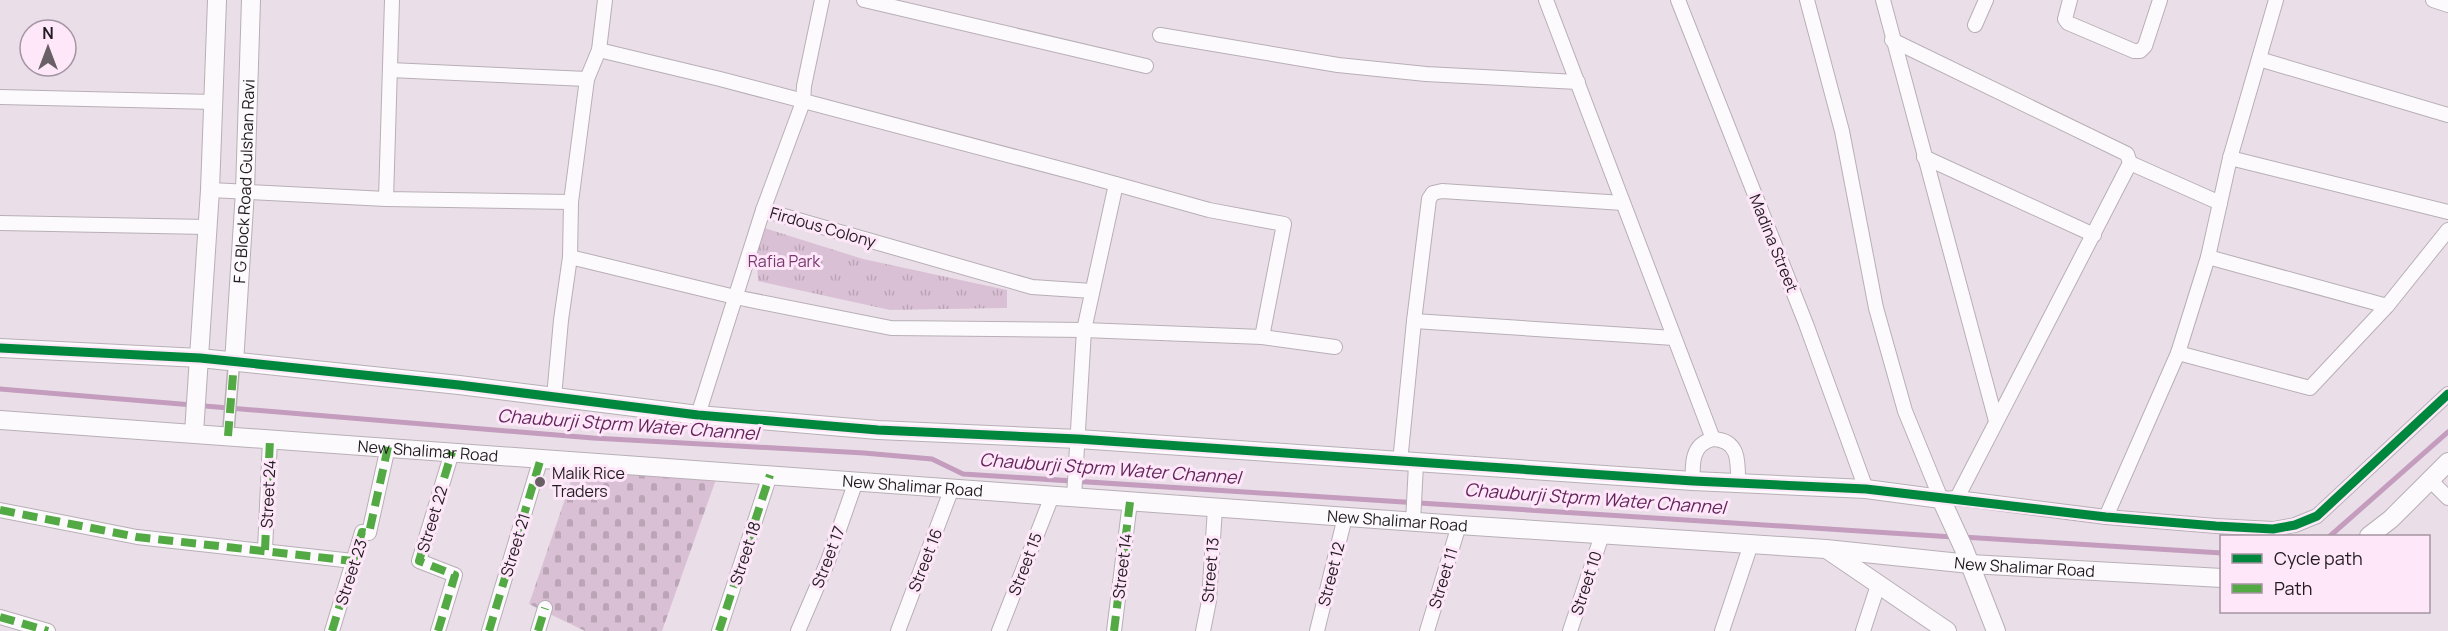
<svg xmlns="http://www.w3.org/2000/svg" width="2448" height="631" viewBox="0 0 2448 631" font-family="Manrope,sans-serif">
	<defs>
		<pattern id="cemetery-stones" width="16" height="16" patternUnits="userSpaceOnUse" patternTransform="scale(1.5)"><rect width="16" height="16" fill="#dac0d4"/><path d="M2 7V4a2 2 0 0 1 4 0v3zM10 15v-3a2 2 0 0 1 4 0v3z" fill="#bba4b6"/></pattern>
		<pattern id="park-tufts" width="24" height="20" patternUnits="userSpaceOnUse" patternTransform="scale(1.5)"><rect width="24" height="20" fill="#dac0d4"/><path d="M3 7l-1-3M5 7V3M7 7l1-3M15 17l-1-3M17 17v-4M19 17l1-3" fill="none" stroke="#bba4b6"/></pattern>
	</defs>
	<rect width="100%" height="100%" fill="#eadfe8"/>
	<path fill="url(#cemetery-stones)" d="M578,461L719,471L662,631H585L529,604Z"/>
	<path fill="url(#park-tufts)" d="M755,225L863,259L1007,290V308L890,310L758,281Z"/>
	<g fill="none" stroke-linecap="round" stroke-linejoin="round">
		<g stroke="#c49cbd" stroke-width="5">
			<path d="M0,389L593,438L864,453L932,459L963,474L1953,537"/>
			<path d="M2330,536L2448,432"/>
			<path d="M1963,537L2222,553"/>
		</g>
		<g stroke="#b8afb6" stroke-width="13">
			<path id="pedestrian" d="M228,436L234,363"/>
		</g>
		<g stroke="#b8afb6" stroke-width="16">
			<g id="minor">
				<path d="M864,0L1146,66"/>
				<path d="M1546,0L1713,439C1692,444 1692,463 1693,481"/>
				<path d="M1678,0L1806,324L1866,489"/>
				<path d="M1807,0L1842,131L1876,308L1905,411L1941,499L1957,498L2106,517L2216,526L2273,529L2295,525L2317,516L2448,394"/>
				<path d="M1883,0L1996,421"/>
				<path d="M2070,0L2065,19L2068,23L2134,51H2140L2145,46L2160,0"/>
				<path d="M2433,0L2448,5"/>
				<path d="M1975,25L1986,0"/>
				<path d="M1160,35L1338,65L1426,74L1578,82"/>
				<path d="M1892,40L2127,154L2130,163L1957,498"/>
				<path d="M599,50L720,79L1080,174L1209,210L1284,224L1262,337"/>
				<path d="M2259,59L2448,115"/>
				<path d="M390,70L587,79"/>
				<path d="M0,97L214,102"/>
				<path d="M1924,157L2094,235"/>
				<path d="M2230,158L2448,212"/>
				<path d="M2130,163L2220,203"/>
				<path d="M210,190L386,199L571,202"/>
				<path d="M386,199L392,0"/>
				<path d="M763,210L1032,287L1092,291"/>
				<path d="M0,223L207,227"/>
				<path d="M570,257L735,297L891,328L1084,330L1262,337L1335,347"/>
				<path d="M2208,257L2387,306"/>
				<path d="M1414,321L1674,338"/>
				<path d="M2178,353L2310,388L2387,306L2448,230"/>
				<path d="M554,397L561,320L570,257L571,202L587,79L599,50L605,0"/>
				<path d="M698,415L763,210L803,102L804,86L822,0"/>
				<path d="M1713,439C1740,440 1738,463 1738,483"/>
				<path d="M1400,462L1414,321L1429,199L1433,193L1442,191L1623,203"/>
				<path d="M2429,479L2448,498"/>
				<path d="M1074,497L1084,330L1116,184"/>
				<path d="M0,510L137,537L353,561"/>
				<path d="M2106,517L2178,353L2208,257L2230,158L2276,0"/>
				<path d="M1413,522L1416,464"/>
				<path d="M265,550L270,439"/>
				<path d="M0,617L48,631"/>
				<path d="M332,631L362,532L369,533L388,447"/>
				<path d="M438,631L455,575L419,561L452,452"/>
				<path d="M489,631L541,458"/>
				<path d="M538,631L545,608"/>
				<path d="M719,631L770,475"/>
				<path d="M798,631L828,561L856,481"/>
				<path d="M898,631L952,488"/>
				<path d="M999,631L1052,496"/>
				<path d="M1114,631L1130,502"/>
				<path d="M1203,631L1209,601L1215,508"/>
				<path d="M1317,631L1345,517"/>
				<path d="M1427,631L1459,525"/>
				<path d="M1570,631L1602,535"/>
				<path d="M1722,631L1751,544"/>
				<path d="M1863,631L1878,585"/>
			</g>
		</g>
		<g stroke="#b8afb6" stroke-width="20">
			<g id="tertiary">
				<path d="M0,348L200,358L459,385L698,415L878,430L1078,439L1693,481L1866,489L1941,499L1964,549L1996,631"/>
				<path id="s1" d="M234,363L245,191L251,0"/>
				<path id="s2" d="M0,420L1459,525L1826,549L1970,564L2222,578"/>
				<path d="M194,433L210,190L217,0"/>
				<path d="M2369,536L2391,519L2448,462"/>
				<path d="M1828,550L1947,631"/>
			</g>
		</g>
		<use href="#pedestrian" stroke="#fcfafc" stroke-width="10"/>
		<use href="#minor" stroke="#fcfafc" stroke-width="14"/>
		<use href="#tertiary" stroke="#fcfafc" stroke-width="18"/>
		<g stroke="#53a943" stroke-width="8" stroke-dasharray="15 8" stroke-linecap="butt">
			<path d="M228,436L234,363"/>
			<path d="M0,510L137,537L353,561"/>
			<path d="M265,550L270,439"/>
			<path d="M0,617L48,631"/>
			<path d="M332,631L362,532L369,533L388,447"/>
			<path d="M438,631L455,575L419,561L452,452"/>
			<path d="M489,631L541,458"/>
			<path d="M538,631L545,608"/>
			<path d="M719,631L770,475"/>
			<path d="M1114,631L1130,502"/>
		</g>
		<g stroke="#fde7f8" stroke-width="13">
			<path id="cycleway" d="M0,348L200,358L459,385L698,415L878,430L1078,439L1693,481L1866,489L2106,517L2216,526L2273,529L2295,525L2317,516L2448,394"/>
		</g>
		<use href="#cycleway" stroke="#00873e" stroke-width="9"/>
	</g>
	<circle fill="#685f67" stroke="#fde7f8" stroke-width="2" cx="540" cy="482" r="6"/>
	<g text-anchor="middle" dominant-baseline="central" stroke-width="6" stroke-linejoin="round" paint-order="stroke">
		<g font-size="16" fill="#221a21" stroke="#fde7f8">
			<text stroke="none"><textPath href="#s1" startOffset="182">F G Block Road Gulshan Ravi</textPath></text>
			<text transform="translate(823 227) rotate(16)">Firdous Colony</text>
			<text transform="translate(1774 243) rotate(68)">Madina Street</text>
			<text stroke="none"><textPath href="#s2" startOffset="429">New Shalimar Road</textPath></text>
			<text stroke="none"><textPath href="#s2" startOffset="915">New Shalimar Road</textPath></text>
			<text transform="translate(268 494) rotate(-87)">Street 24</text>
			<text transform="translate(432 519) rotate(-73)">Street 22</text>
			<text stroke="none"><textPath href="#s2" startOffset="1401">New Shalimar Road</textPath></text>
			<text transform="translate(515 545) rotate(-73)">Street 21</text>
			<text transform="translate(745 553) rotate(-72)">Street 18</text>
			<text transform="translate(828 557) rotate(-69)">Street 17</text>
			<text transform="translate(925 560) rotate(-69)">Street 16</text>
			<text transform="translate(1025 564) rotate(-69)">Street 15</text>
			<text transform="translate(1122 566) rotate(-83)">Street 14</text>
			<text stroke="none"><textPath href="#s2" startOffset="2030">New Shalimar Road</textPath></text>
			<text transform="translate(1210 570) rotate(-85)">Street 13</text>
			<text transform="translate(351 572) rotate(-72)">Street 23</text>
			<text transform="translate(1331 574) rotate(-76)">Street 12</text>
			<text transform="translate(1443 578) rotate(-73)">Street 11</text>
			<text transform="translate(1586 583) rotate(-72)">Street 10</text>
		</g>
		<g font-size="16" fill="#7a3870" stroke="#fde7f8">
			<text x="784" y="261">Rafia Park</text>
		</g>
		<g font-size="16" fill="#221a21" stroke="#fde7f8" text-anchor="start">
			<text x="552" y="473">Malik Rice<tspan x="552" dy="18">Traders</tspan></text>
		</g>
		<g font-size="18" font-style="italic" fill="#65245c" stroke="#fde7f8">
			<text transform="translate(628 424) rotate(4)">Chauburji Stprm Water Channel</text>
			<text transform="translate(1110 468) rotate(4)">Chauburji Stprm Water Channel</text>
			<text transform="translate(1595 498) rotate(4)">Chauburji Stprm Water Channel</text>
		</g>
	</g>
	<rect x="2220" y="535" width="210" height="78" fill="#fde7f8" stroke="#a595a2" stroke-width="1.5"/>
	<rect x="2232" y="554" width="30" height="9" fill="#00873e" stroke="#a595a2" stroke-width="1.5"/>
	<text x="2274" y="565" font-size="18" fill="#221a21">Cycle path</text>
	<rect x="2232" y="584" width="30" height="9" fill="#53a943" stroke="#a595a2" stroke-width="1.5"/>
	<text x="2274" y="595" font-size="18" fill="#221a21">Path</text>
	<g transform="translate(48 48)"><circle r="28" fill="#fde7f8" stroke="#a595a2" stroke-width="1.5"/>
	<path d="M0-4.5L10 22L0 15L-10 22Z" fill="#685f67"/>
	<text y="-9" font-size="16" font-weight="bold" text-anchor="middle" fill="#221a21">N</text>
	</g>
</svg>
